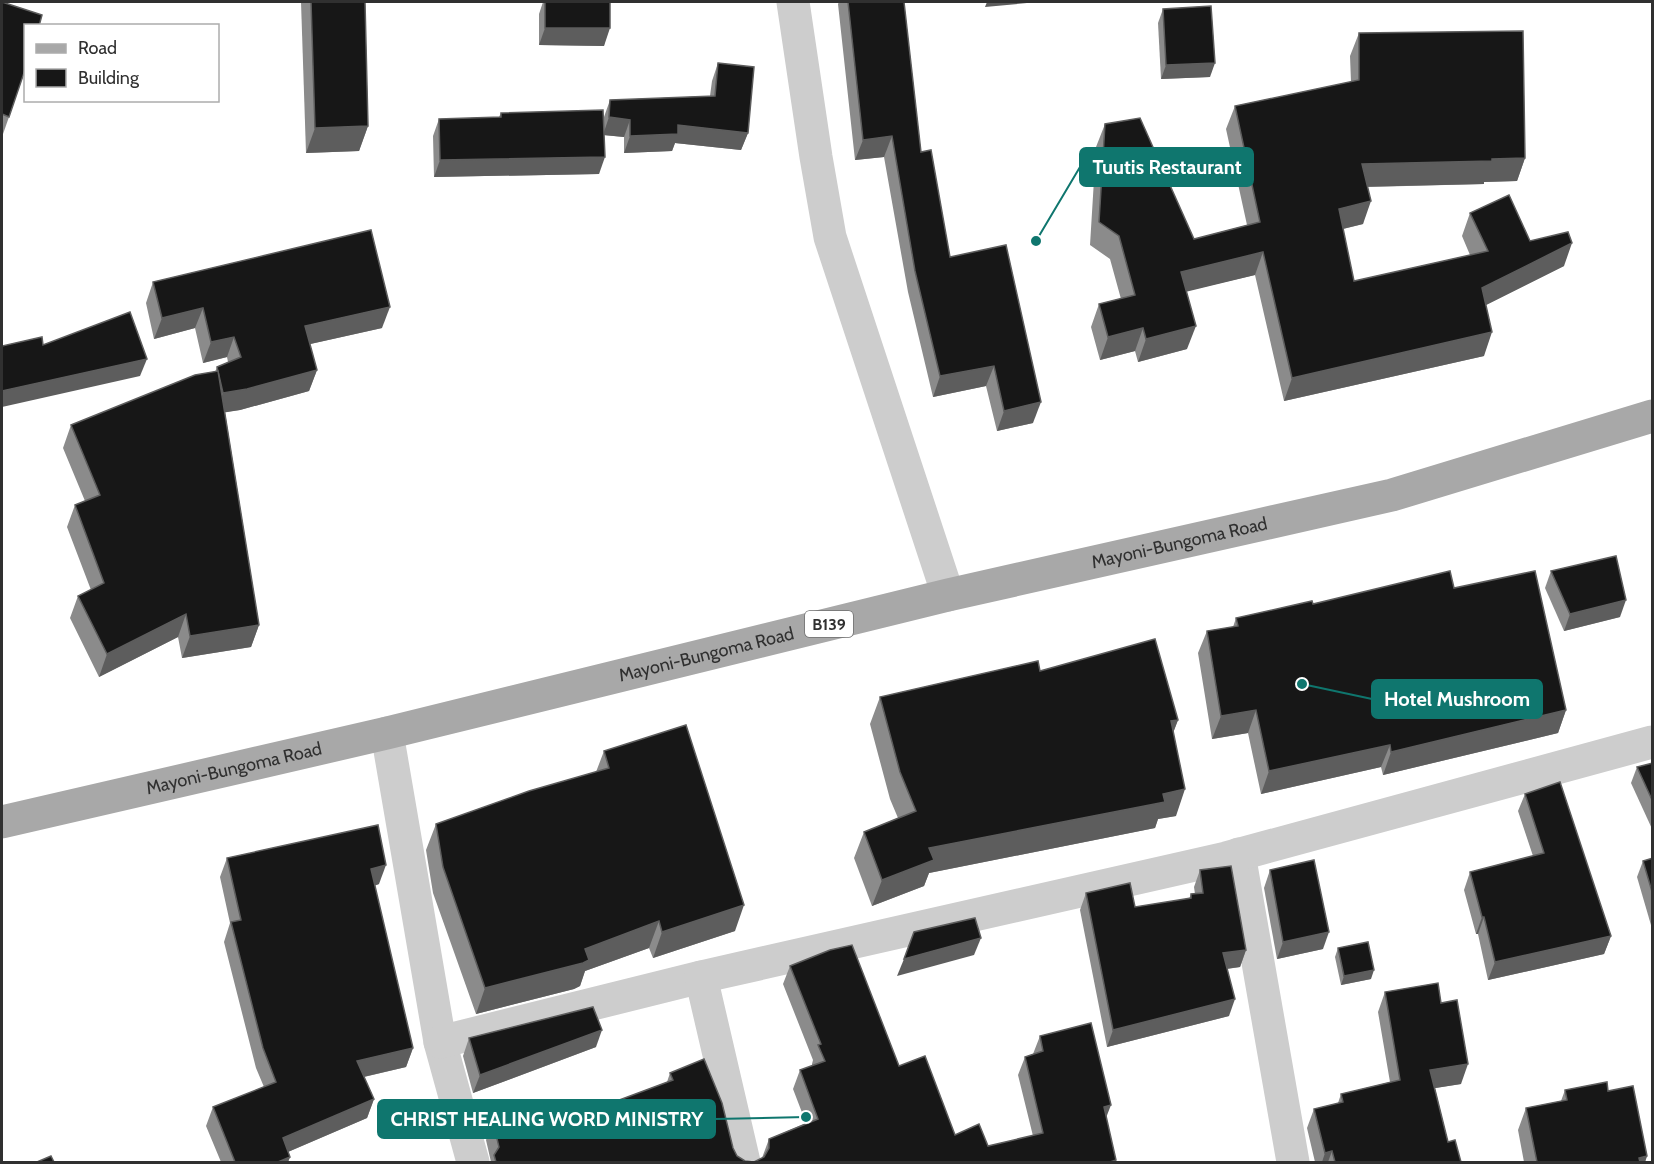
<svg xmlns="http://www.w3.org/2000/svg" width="1654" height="1164" viewBox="0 0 1654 1164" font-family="Cabin,sans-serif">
	<rect width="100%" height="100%" fill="#fff"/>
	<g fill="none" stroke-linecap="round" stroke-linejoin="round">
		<g stroke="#cdcdcd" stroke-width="33">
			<path d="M793,2L816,157L830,237L948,595"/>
			<path d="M387,733L440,1042L473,1162"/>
			<path d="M1239,854L1293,1162"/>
			<path d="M440,1042L701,977"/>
			<path d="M744,1162L701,977L1226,858L1652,742"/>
		</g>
		<path stroke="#a8a8a8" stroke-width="33" id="s1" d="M2,822L387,733L948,595L1392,495L1652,416"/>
	</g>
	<g fill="#8b8b8b">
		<path d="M2,2L9,117L3,134H2Z"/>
		<path d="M301,2H365L368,126L359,151L306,153Z"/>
		<path d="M543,2H610L604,46L539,45V14Z"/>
		<path d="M839,2H904L921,152L950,257L1033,423L997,431L986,386L933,397L908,292L884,157L855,160L838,4Z"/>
		<path d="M1163,9L1210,77L1161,79L1158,23Z"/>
		<path d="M1359,33L1525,158L1517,181L1484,182V184L1368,187L1363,224L1343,229L1354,281L1470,255L1462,236L1470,213L1530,241L1564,266L1486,305L1484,356L1284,401L1255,275L1186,291L1187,349L1138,362L1135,351L1100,360L1091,327L1099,304L1121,299L1110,259L1090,245L1096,147L1105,124L1194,239L1247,225L1226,129L1235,106L1351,82L1350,56Z"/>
		<path d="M718,63L748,133L741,150L675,143L672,151L624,153V137L604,135L599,174L434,177L433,136L439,119L499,117L501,113L604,117L610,100L710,96L712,81Z"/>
		<path d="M153,282L382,328L310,344L317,370L309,391L240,410L225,412L259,625L251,647L182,658L178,637L99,677L70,618L78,596L91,590L67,527L75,505L85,501L63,448L71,425L215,372L217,367L228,362L227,357L203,363L195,328L154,339L146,303Z"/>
		<path d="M1551,571L1620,617L1564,631L1545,588Z"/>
		<path d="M1454,588L1566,710L1558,733L1383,775L1381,767L1261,794L1248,733L1212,739L1198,653L1207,631L1233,627L1236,618L1313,604Z"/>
		<path d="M1040,671L1178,720L1173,733L1176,816L1158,819L1155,828L929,873L924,886L872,906L854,858L864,832L898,818L890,799L870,724L880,697Z"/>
		<path d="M604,751L735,931L653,958L649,948L585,971L580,986L574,989L476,1014L433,893L426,850L436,824L596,772Z"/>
		<path d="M1653,763V831L1631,783L1637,767Z"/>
		<path d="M1525,794L1611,936L1604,954L1488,980L1478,934H1476L1464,890L1470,872L1533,856L1518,811Z"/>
		<path d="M227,858L379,884L374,886L413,1048L406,1067L364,1077L374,1099L367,1118L288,1152L290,1157L288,1162H221L206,1126L213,1107L264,1087L256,1068L224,942L230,923L220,877Z"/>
		<path d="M1653,858V932L1637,877L1643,861Z"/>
		<path d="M1200,870L1246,950L1240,967L1227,969L1229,1016L1107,1047L1080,910L1086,893L1135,907L1189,899L1191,894H1195L1194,887Z"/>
		<path d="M1270,870L1323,949L1277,959L1264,888Z"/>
		<path d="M1338,948L1371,979L1341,985L1335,957Z"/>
		<path d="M790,966L899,1066L955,1135L988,1146L1033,1136L1018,1075L1025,1057L1033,1054L1040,1036L1106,1118L1116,1162H491L486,1140L493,1122L563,1121L667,1082L670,1073L733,1148L737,1156L745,1161L754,1162L762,1158L769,1139L806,1123L793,1089L800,1070L812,1066V1064L813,1060L783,984Z"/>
		<path d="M1385,992L1441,1003L1461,1084L1435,1088L1448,1142L1461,1162H1315L1307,1128L1314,1109L1338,1103L1341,1094L1390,1082L1378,1012Z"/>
		<path d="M469,1038L596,1047L473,1093L463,1056Z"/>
		<path d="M1565,1090L1608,1091L1647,1156L1645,1162H1524L1518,1130L1526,1108L1561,1101Z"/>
	</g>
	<g fill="#5d5d5d">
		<path d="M987,2H1038L985,7Z"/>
		<path d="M545,28H610L604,46L539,45Z"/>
		<path d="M1215,63L1210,77L1161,79L1166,65Z"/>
		<path d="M609,117L630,120L624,137L603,135Z"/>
		<path d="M678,125L748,133L741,150L675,143L672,151L624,153L630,136Z"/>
		<path d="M368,126L359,151L306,153L315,128Z"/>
		<path d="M892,136L884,157L855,160L863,140Z"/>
		<path d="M605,157L599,174L434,177L440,160Z"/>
		<path d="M1525,158L1517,181L1484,182V184L1354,187L1362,164Z"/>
		<path d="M1371,201L1363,224L1330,232L1339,209Z"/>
		<path d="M1572,243L1564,266L1474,311L1482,288Z"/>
		<path d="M1263,252L1255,275L1173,295L1181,272Z"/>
		<path d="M390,307L382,328L297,347L305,326Z"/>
		<path d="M203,308L195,328L154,339L162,318Z"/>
		<path d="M1196,326L1187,349L1138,362L1146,339Z"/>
		<path d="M1143,328L1135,351L1100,360L1108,337Z"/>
		<path d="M1492,332L1484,356L1284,401L1292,378Z"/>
		<path d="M234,337L227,357L203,363L211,342Z"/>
		<path d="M147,359L140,376L2,407V391Z"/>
		<path d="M994,366L986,386L933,397L940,376Z"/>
		<path d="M317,370L309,391L240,410L215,414L223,393Z"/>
		<path d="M1041,402L1033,423L997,431L1004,411Z"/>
		<path d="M1626,600L1620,617L1564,631L1570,614Z"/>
		<path d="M186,614L178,637L99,677L107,654Z"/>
		<path d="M259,625L251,647L182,658L190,636Z"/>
		<path d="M1256,710L1248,733L1212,739L1221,716Z"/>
		<path d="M1566,710L1558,733L1383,775L1391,752Z"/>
		<path d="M1178,720L1168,746L1171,721Z"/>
		<path d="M1390,745L1381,767L1261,794L1269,771Z"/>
		<path d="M1185,789L1176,816L1158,819L1155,828L929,873L924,886L872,906L882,880L929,848Z"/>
		<path d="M386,865L379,884L364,889L371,869Z"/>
		<path d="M744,905L735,931L653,958L662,932Z"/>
		<path d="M1482,917H1484L1478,934H1476Z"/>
		<path d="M659,921L649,948L585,971L580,986L574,989L476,1014L485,988L585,949Z"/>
		<path d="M1329,932L1323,949L1277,959L1283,942Z"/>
		<path d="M1611,936L1604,954L1488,980L1495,962Z"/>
		<path d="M981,938L974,955L897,976L904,959Z"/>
		<path d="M1246,950L1240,967L1217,970L1223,953Z"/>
		<path d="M1374,970L1371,979L1341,985L1344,976Z"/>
		<path d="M1235,999L1229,1016L1107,1047L1113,1030Z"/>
		<path d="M602,1030L596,1047L473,1093L480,1075Z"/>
		<path d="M413,1048L406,1067L350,1080L357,1061Z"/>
		<path d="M1468,1064L1461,1084L1423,1090L1430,1070Z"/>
		<path d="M374,1099L367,1118L276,1157L283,1138Z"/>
		<path d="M1111,1105L1104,1123V1107Z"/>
		<path d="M1332,1151L1328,1162H1322L1325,1153Z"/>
		<path d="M1647,1156L1645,1162H1638L1639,1158Z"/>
		<path d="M290,1157L288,1162H278Z"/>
	</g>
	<g fill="#171717" stroke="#5d5d5d" stroke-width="1.5">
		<path d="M2,2L42,15L39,26H26V67L9,117L2,114Z"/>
		<path d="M311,2H365L368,126L315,128Z"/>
		<rect x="545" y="2" width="65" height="26"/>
		<path d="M848,2H904L921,152L931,150L950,257L1006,245L1041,402L1004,411L994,366L940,376L915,271L892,136L863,140Z"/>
		<path d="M1211,6L1215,63L1166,65L1163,9Z"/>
		<path d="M1523,31L1525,158L1492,159V161L1362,164L1371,201L1339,209L1354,281L1488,251L1470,213L1509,195L1530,241L1568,232L1572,243L1482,288L1492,332L1292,378L1263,252L1181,272L1196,326L1146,339L1143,328L1108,337L1099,304L1135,295L1119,236L1099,222L1105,124L1140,118L1194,239L1260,222L1235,106L1359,80V33Z"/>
		<path d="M718,63L754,67L748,133L678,125V134L630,136V120L609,117L610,100L715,96Z"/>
		<path d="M603,110L605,157L440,160L439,119L501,117V113Z"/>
		<path d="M371,230L390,307L305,326L317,370L247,389L223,393L217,367L241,357L234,337L211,342L203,308L162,318L153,282Z"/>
		<path d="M130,312L147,359L2,391V346L42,337L43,345Z"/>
		<path d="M218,371L259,625L190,636L186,614L107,654L78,596L104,583L75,505L100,495L71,425L195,375Z"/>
		<path d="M1616,556L1626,600L1570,614L1551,571Z"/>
		<path d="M1450,571L1454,588L1535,571L1566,710L1391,752L1390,745L1269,771L1256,710L1221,716L1207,631L1238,626L1236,618L1312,601L1313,604Z"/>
		<path d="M1155,639L1178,720L1171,721L1185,789L1163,794L1165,802L929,848L934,860L882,880L864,832L916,811L900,772L880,697L1038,661L1040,671Z"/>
		<path d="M686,725L744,905L662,932L659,921L585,949L589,960L583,963L485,988L443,867L436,824L529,791L609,768L604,751Z"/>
		<path d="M1653,763V802L1637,767Z"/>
		<path d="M1560,782L1611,936L1495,962L1484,917H1482L1470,872L1544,853L1525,794Z"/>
		<path d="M378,825L386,865L371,869L413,1048L357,1061L374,1099L283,1138L290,1157L278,1162H235L213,1107L276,1082L263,1048L231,922L241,920L227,858Z"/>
		<path d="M1653,858V895L1643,861Z"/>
		<path d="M1314,860L1329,932L1283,942L1270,870Z"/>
		<path d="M1231,866L1246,950L1223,953L1235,999L1113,1030L1086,893L1130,883L1135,907L1191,898V894L1203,893L1200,870Z"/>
		<path d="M975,918L981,938L904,959L914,932Z"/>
		<path d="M1368,942L1374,970L1344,976L1338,948Z"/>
		<path d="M852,945L899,1066L925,1056L955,1135L979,1124L988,1146L1043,1133L1025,1057L1043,1051L1040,1036L1091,1023L1111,1105L1104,1107L1116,1160L1110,1162H494H496L494,1155L499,1147L493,1122L558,1103L563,1121L673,1080L670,1073L704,1059L722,1103L733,1148L737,1156L745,1161L754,1162L764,1157L769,1148V1139L818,1119L800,1070L825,1061L818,1045L821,1044L790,966L830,950Z"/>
		<path d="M1438,983L1441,1003L1457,1000L1468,1064L1430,1070L1448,1142L1455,1140L1461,1162H1335L1332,1151L1325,1153L1314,1109L1343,1102L1341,1094L1400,1080L1385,992Z"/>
		<path d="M593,1007L602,1030L480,1075L469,1038Z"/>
		<path d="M1607,1082L1608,1091L1633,1086L1647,1156L1639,1158L1640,1162H1537L1526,1108L1567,1100L1565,1090Z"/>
		<path d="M51,1156L54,1162H37Z"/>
	</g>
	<g text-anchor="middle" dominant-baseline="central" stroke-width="6" stroke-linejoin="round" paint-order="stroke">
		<rect fill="#fff" stroke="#6e6e6e" stroke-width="1.5" x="805" y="611" width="48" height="26" rx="4.5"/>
		<g font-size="16" font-weight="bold" fill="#303030">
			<text x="829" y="624">B139</text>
		</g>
		<g font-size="18" fill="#303030" stroke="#fff">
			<text stroke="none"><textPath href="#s1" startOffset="1210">Mayoni-Bungoma Road</textPath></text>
			<text stroke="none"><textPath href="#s1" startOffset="724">Mayoni-Bungoma Road</textPath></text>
			<text stroke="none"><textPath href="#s1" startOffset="238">Mayoni-Bungoma Road</textPath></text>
		</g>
	</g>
	<path fill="none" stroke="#0f766e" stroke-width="2" d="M1036 241L1080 167M1302 684L1372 699M806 1117L715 1119"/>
	<g fill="#0f766e" stroke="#fff" stroke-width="2">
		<circle cx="1036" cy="241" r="6"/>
		<circle cx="1302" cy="684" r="6"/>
		<circle cx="806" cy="1117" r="6"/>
	</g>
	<g fill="#0f766e" stroke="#0f766e" stroke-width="2">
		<rect x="1080" y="148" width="173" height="38" rx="6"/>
		<rect x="1372" y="680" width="170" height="38" rx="6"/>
		<rect x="378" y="1100" width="337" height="38" rx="6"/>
	</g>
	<g font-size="20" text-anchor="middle" font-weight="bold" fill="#fff">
		<text x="1167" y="174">Tuutis Restaurant</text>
		<text x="1457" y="706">Hotel Mushroom</text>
		<text x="547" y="1126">CHRIST HEALING WORD MINISTRY</text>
	</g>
	<rect width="1654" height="1164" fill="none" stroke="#303030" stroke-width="6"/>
	<rect x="24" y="24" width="195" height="78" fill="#ffffff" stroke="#acacac" stroke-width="1.5"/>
	<rect x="36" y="44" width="30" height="9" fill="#a8a8a8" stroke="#acacac" stroke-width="1.5"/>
	<text x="78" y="54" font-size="18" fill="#303030">Road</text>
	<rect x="36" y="69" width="30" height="18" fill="#171717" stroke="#acacac" stroke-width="1.5"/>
	<text x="78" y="84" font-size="18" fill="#303030">Building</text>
</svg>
